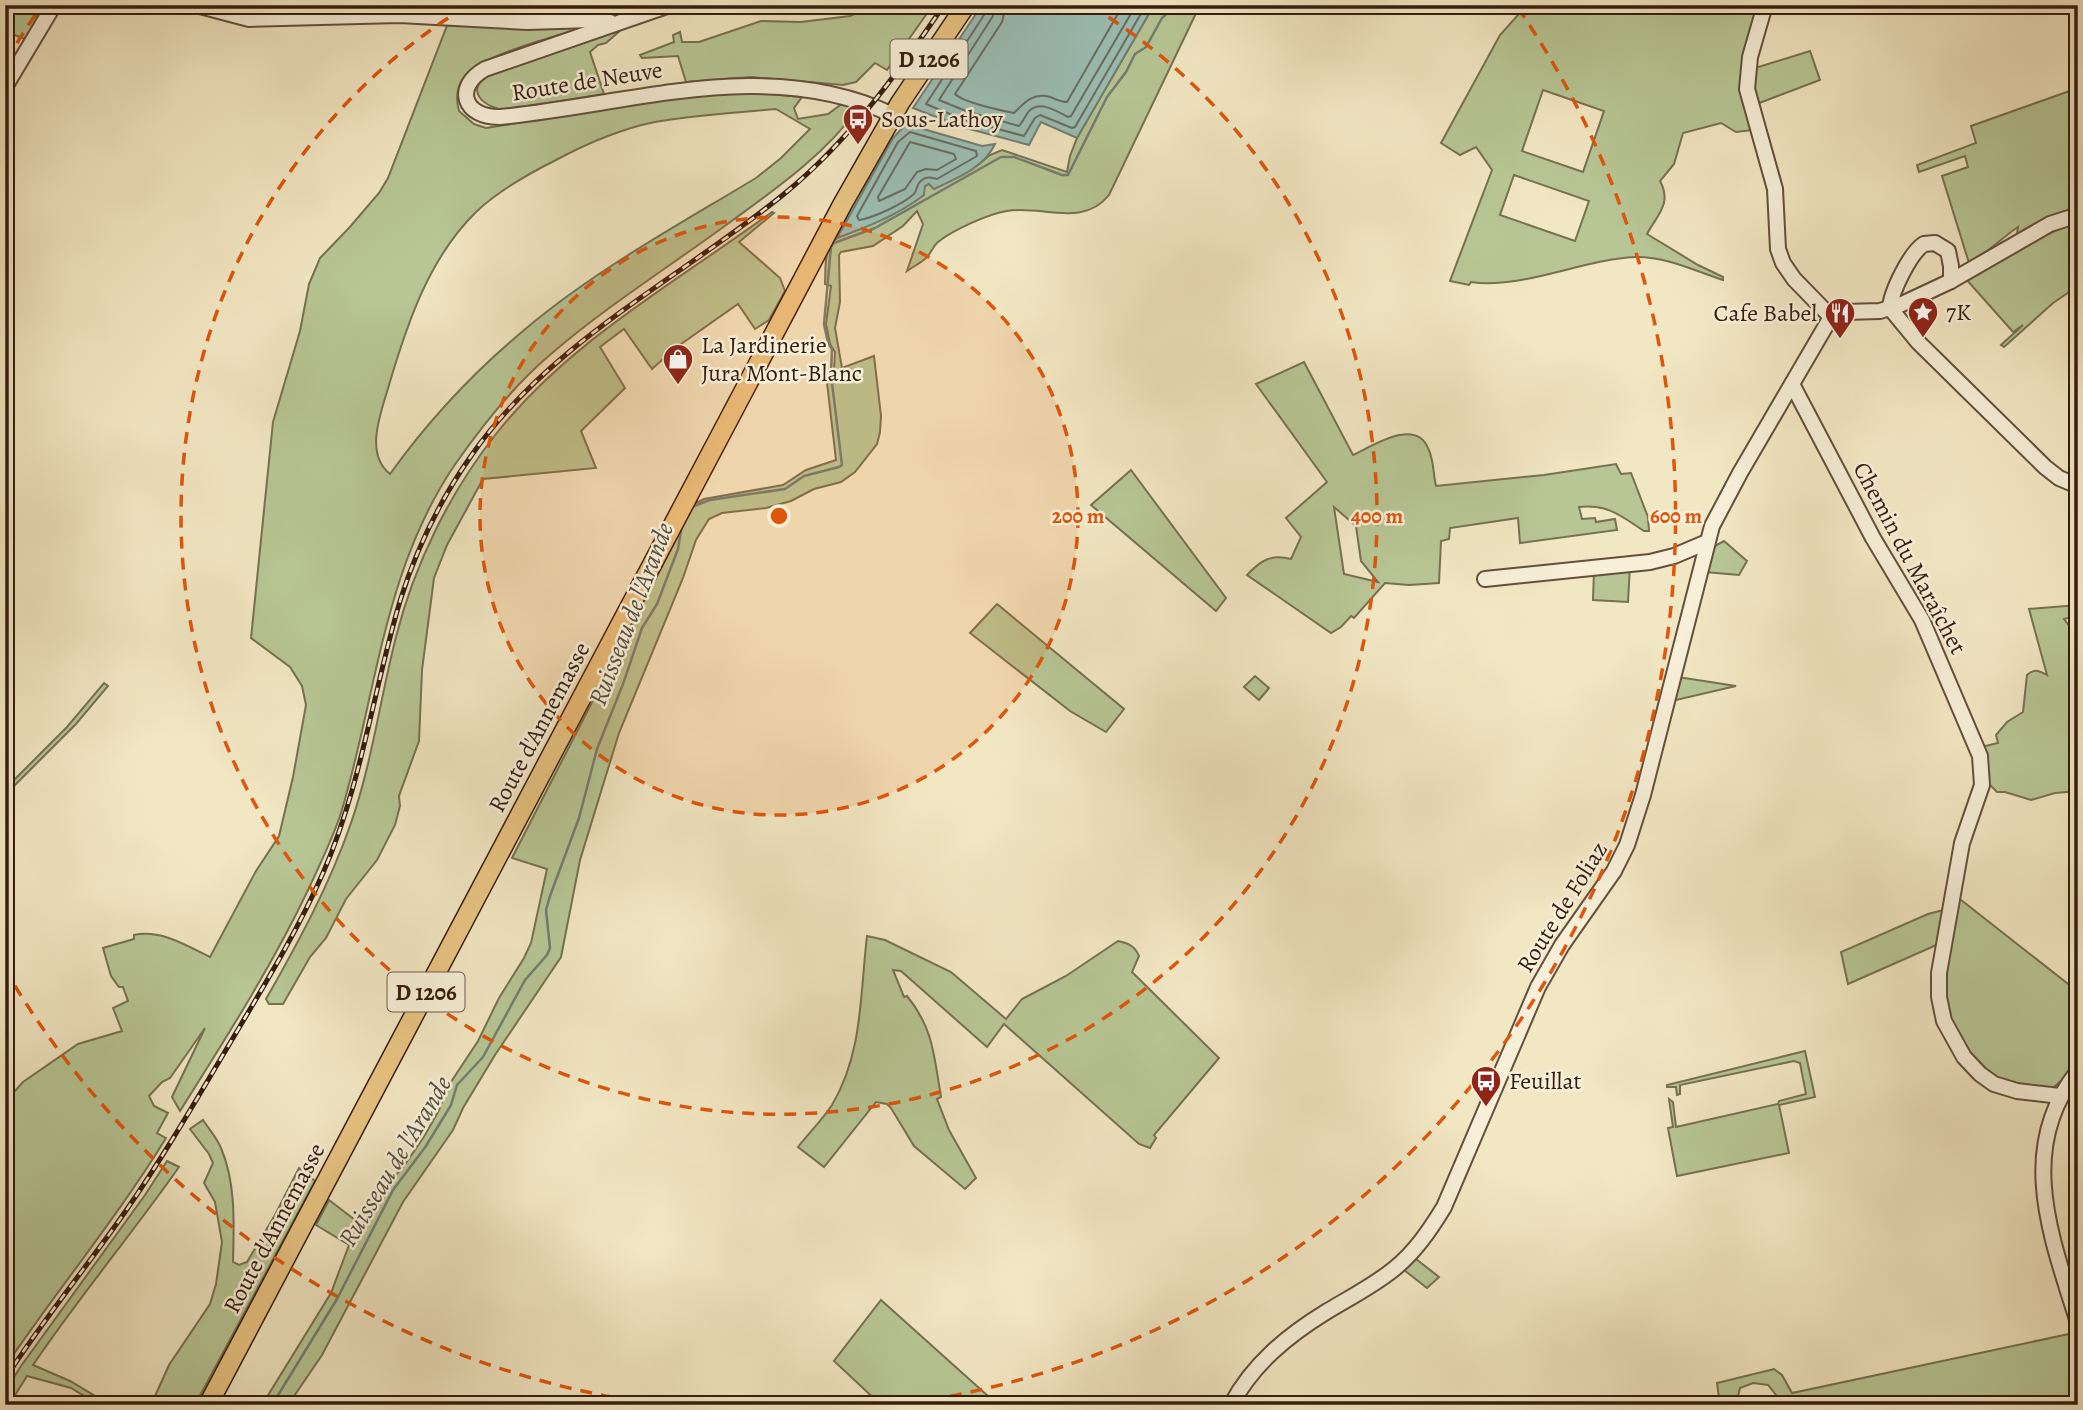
<svg xmlns="http://www.w3.org/2000/svg" width="2083" height="1410" viewBox="0 0 2083 1410" font-family="Alegreya,serif">
	<rect width="100%" height="100%" fill="#f2e7c3"/>
	<filter id="stains"><feTurbulence type="fractalNoise" baseFrequency=".00286" numOctaves="4"/><feColorMatrix values="0 0 0 0 .2 0 0 0 0 .09 0 0 0 0 .02 0 0 0 .5 -.17"/></filter>
	<radialGradient id="worn" r=".72"><stop offset=".6" stop-color="#630" stop-opacity="0"/><stop offset="1" stop-color="#630" stop-opacity=".3"/></radialGradient>
	<g fill="#b8c695" stroke="#767152" stroke-width="2" fill-rule="evenodd">
		<path d="M5,5H14L40,18L27,40L5,31Z"/>
		<path d="M862,5H933L887,70L875,63L856,82L843,85L751,77L686,82L678,56L642,58L640,55L674,42L673,35L680,32L682,42H699L761,21L801,22L850,16L857,13Z"/>
		<path d="M1154,5H1200L1109,195C1083,228 1041,205 1007,211C988,214 953,230 938,242C933,246 931,254 925,259C920,263 913,267 907,271L923,224L917,211L903,226L873,246L841,252L839,255L840,302L835,328L842,368L874,356L881,416L880,432L877,444L855,472L841,482L814,489L791,501L766,508L722,513L709,519L704,527L696,540L683,578L619,733L580,860L561,957L495,1055L463,1108L453,1130L403,1202L322,1355L288,1405H262L331,1293L349,1245L316,1225L329,1200L355,1220L404,1166L425,1135L439,1110L447,1088L478,1041L499,998L524,958L531,943L547,869L512,858L694,504L704,499L783,485L806,470L836,460L826,374H830V370L834,369L835,352L830,344L826,324L831,286L825,284C826,267 823,249 837,238L886,218L924,195V186L929,184L934,189L978,165L990,155L1002,150L1067,172L1070,156L1077,138Z"/>
		<path d="M1527,5H1761L1745,55L1741,79L1753,130L1736,132L1721,123L1683,133L1674,164L1660,181C1672,203 1658,214 1647,234L1698,265L1723,277V280C1695,271 1665,256 1635,257C1584,259 1520,290 1471,282L1469,285L1450,281L1492,170L1476,147L1460,155L1441,143L1500,35ZM1543,90L1604,111L1583,172L1522,151ZM1514,175L1589,201L1575,241L1500,215Z"/>
		<path d="M630,22L606,43L598,45L590,52L604,94L505,110C486,108 464,92 487,76L582,43Z"/>
		<path d="M448,23L577,26L578,30C551,37 478,56 463,79C456,89 456,100 459,111L474,124L486,128L703,93H760L802,97L794,108L798,119L828,114L843,103L859,107C827,153 777,188 733,220C672,265 608,305 551,354C514,385 484,423 456,463C383,569 377,694 341,813C333,838 320,864 309,888C272,966 226,1038 180,1111L172,1097L205,1028L170,1078L162,1082L149,1096L154,1106L168,1113L157,1133L166,1138C117,1218 57,1290 5,1367V1102L23,1082L78,1044L122,1031L113,1008L128,1001L123,987H119L111,976L103,948L134,939V935C161,929 187,946 210,957L256,871L279,836L293,777L306,705L302,686L290,667L251,638L273,422L300,331L309,284L320,258L349,228L379,193L388,178ZM776,109L810,129L781,158L756,178C675,227 588,274 516,337C469,377 426,424 390,474C364,453 381,413 389,385C407,324 429,258 476,212C499,190 528,174 556,160C586,144 620,129 655,122C694,115 735,113 776,109Z"/>
		<path d="M1810,51L1820,80L1754,105L1752,69Z"/>
		<path d="M2078,88V208L2063,212L2017,234L2018,227C2000,239 1988,253 1969,263L1942,176L1968,167L1965,156L1919,172L1917,165L1976,143L1971,126Z"/>
		<path d="M772,212L774,213L739,242L780,278L785,291L769,320L755,329L738,304L674,349L652,369L624,329L600,347L625,388L581,431L596,468L483,479L447,545L434,578L422,670L419,741L399,796L400,806L395,825L377,860L346,899L326,938L310,957L283,1004H269L266,999C298,943 330,884 351,823C372,763 380,699 396,637C414,565 450,492 496,434C569,341 678,281 772,212Z"/>
		<path d="M2078,222V286L2053,303L2004,347L2001,345L2023,325L2013,332L1966,279C2005,262 2037,235 2078,222Z"/>
		<path d="M1304,362L1353,455C1371,447 1415,417 1428,448C1434,459 1433,474 1436,486L1544,475L1616,464L1621,474L1631,473L1648,517L1649,531H1644C1621,516 1608,504 1579,507L1582,519L1595,518L1596,522L1615,519L1617,530L1520,543L1518,518L1450,528L1449,539L1441,541L1439,583L1409,585L1385,583L1354,618L1351,616L1341,627L1331,633L1247,575C1261,560 1271,554 1291,559L1301,537L1286,518L1327,482L1256,384ZM1334,507L1356,526L1361,561L1378,582L1344,574Z"/>
		<path d="M1131,470L1226,598L1216,611L1091,505Z"/>
		<path d="M1724,541L1747,561L1739,575L1705,572L1711,548Z"/>
		<path d="M1630,566L1628,602L1593,600L1594,570Z"/>
		<path d="M997,604L1124,709L1106,732L1070,711L970,633Z"/>
		<path d="M2078,605V615L2064,619L2078,637V791L2055,793L2031,800L2005,792H1997L1988,783L1989,778L1981,747L1998,743L1996,735L2007,722L2023,712L2027,675C2034,668 2039,671 2047,675L2029,609Z"/>
		<path d="M1255,676L1269,688L1259,700L1244,687Z"/>
		<path d="M1678,677L1736,686L1672,701Z"/>
		<path d="M104,683L108,686L76,724L5,795V772L7,771L15,779L67,727Z"/>
		<path d="M1956,896L2072,987L2078,983V1059L2064,1078L2054,1087L2042,1090L1992,1079L1964,1051L1942,1000Z"/>
		<path d="M1947,909L1941,943L1848,984L1841,952L1928,914Z"/>
		<path d="M867,936L885,940L951,972L1006,1019L1022,999L1066,976L1118,941C1128,943 1135,946 1139,956L1132,972L1219,1058L1154,1135L1156,1138L1150,1148L1139,1144L1004,1024L987,1047L901,971L893,970L904,997L907,996C934,1029 934,1057 941,1097L937,1099L949,1130L976,1178L965,1189L914,1146L891,1108L887,1104L876,1102L824,1167L798,1147C809,1133 822,1120 832,1105C863,1053 860,994 867,936Z"/>
		<path d="M1805,1051L1815,1097L1779,1105L1789,1153L1677,1176L1668,1128L1673,1127L1669,1099L1673,1102L1676,1127L1778,1104L1779,1101L1806,1094L1800,1063L1794,1061L1680,1085V1094L1677,1095L1676,1087H1667V1085Z"/>
		<path d="M203,1120C209,1129 217,1138 221,1148C236,1183 234,1224 233,1262L239,1265L247,1262L275,1215L299,1168L315,1181L195,1405H151L169,1365L210,1304L216,1284L222,1242L215,1202L204,1183L213,1163L209,1154L190,1129Z"/>
		<path d="M167,1161L179,1167C132,1234 79,1297 33,1365L70,1381L110,1405H99L71,1388L27,1376L9,1405H5V1391L21,1366L145,1195Z"/>
		<path d="M1416,1259L1439,1277L1427,1288L1404,1270Z"/>
		<path d="M881,1300L998,1405H881L834,1361Z"/>
		<path d="M2069,1334L2078,1362V1405H1784L1768,1385L1753,1383L1740,1388L1736,1405H1720L1717,1383L1774,1369L1782,1375L1792,1393Z"/>
	</g>
	<g fill="#9bbfb5" stroke="#727e73" stroke-width="2">
		<path d="M982,5H1154L1077,138L1041,122L1029,145L962,127L913,108Z"/>
		<path d="M906,124L982,146L995,144C984,168 957,178 934,189L929,184L925,186L924,195C898,215 867,227 837,238L893,138Z"/>
	</g>
	<g fill="none" stroke-linecap="round" stroke-linejoin="round">
		<g stroke="#686e62" stroke-width="2">
			<path d="M987,5L986,12L926,104L964,120L1024,136L1035,118L1040,115L1072,128L1075,127L1146,5"/>
			<path d="M996,5L993,16L939,100L966,111L1019,126C1023,122 1025,116 1029,111C1041,100 1056,111 1068,117L1071,116L1136,5"/>
			<path d="M1006,5L1002,22L955,94C964,103 999,110 1014,113C1024,103 1033,92 1050,97C1056,99 1060,102 1067,102L1123,5"/>
			<path d="M910,132L976,151L977,156L937,179C932,178 927,176 922,180C916,184 918,189 914,194C903,204 873,218 859,220L857,216L898,142Z"/>
			<path d="M910,142L954,154L956,159L937,170L926,169L917,172L905,189L879,201L878,197Z"/>
		</g>
		<g stroke="#727e73" stroke-width="2.5">
			<path d="M689,512L694,506L710,500L785,489L804,476L839,467L842,465L831,375L832,349L828,343L824,324L831,247L834,243L875,228L1001,157H1014L1062,175H1068L1107,97L1126,72L1135,54L1146,47L1162,18L1176,5"/>
			<path d="M272,1405L337,1299L393,1190L426,1146L451,1105L457,1085L483,1057L525,980L547,955L550,948L546,910L550,896L579,818L597,749L623,684L642,628L657,604L678,549L682,524"/>
		</g>
		<g stroke="#644f3c" stroke-width="18">
			<g id="minor">
				<path d="M196,5L249,19L399,15L527,22L592,20L610,22"/>
				<path d="M670,5L485,69C453,87 464,118 500,117C630,105 768,55 893,115"/>
				<path d="M1765,5L1750,57L1747,89L1775,189L1778,249L1783,263L1794,279L1831,317"/>
				<path d="M5,87L54,5"/>
				<path d="M1890,308L1918,342L2045,467L2059,478L2078,486"/>
				<path d="M1890,308C1891,292 1910,253 1924,244L1935,243L1948,251L1951,266V281"/>
				<path d="M1831,317L1844,312L1880,311L1902,304L1951,281L2050,224L2078,215"/>
				<path d="M1792,384L1873,538L1922,620L1980,756L1982,785L1962,843L1939,973V997L1944,1021L1964,1057L1980,1074L1994,1084L2017,1091L2060,1096"/>
				<path d="M1485,579L1650,562L1674,556L1707,542"/>
				<path d="M2078,1071C2015,1149 2052,1239 2078,1323"/>
				<path d="M1231,1405C1253,1364 1287,1336 1326,1312C1349,1298 1373,1286 1394,1269C1415,1252 1430,1230 1444,1207L1538,987L1562,945L1614,871L1627,845L1643,795L1712,526L1740,473L1831,317"/>
			</g>
		</g>
		<g stroke="#351c0f" stroke-width="21">
			<path id="major" d="M208,1405L842,205L900,103L966,5"/>
		</g>
		<use href="#minor" stroke="#f7efd8" stroke-width="14"/>
		<use href="#major" stroke="#e9c482" stroke-width="18"/>
		<g stroke="#351c0f" stroke-width="5">
			<path id="rail" d="M5,1379C42,1321 86,1268 125,1212C164,1156 198,1097 233,1038C265,984 298,930 323,873C361,786 373,692 400,601C416,550 440,500 471,456C551,341 678,280 784,194C849,141 897,74 944,5"/>
		</g>
		<use href="#rail" stroke="#f7efd8" stroke-width="2.5" stroke-dasharray="8" stroke-linecap="butt"/>
	</g>
	<circle cx="779" cy="516" r="299" fill="#df560c" fill-opacity=".12"/>
	<g fill="none" stroke="#df560c" stroke-width="3.5" stroke-dasharray="12 9">
		<circle cx="779" cy="516" r="299"/>
		<path d="M1091 6A598 598 0 1 1 467 6"/>
		<path d="M654 1404A897 897 0 0 1 6 971M6 61A897 897 0 0 1 40 8M1518 8A897 897 0 0 1 904 1404"/>
	</g>
	<defs>
		<g id="bus-pin" transform="scale(1.575)"><path d="M0 17L-7.5 6A9.5 9.5 0 1 1 7.5 6Z" fill="#8f2418" stroke="#f7efd8"/><path d="M-5-6H5V4H4V6H2V4H-2V6H-4V4H-5ZM-3.5-4V0h7V-4ZM-3.5 1.2v1.5H-2V1.2ZM2 1.2v1.5H3.5V1.2Z" fill="#fff"/></g>
		<g id="sight-pin" transform="scale(1.575)"><path d="M0 17L-7.5 6A9.5 9.5 0 1 1 7.5 6Z" fill="#8f2418" stroke="#f7efd8"/><path d="M0-6L1.8-2.2L6-1.7L2.9 1.2L3.7 5.4L0 3.3L-3.7 5.4L-2.9 1.2L-6-1.7L-1.8-2.2Z" fill="#fff"/></g>
		<g id="restaurant-pin" transform="scale(1.575)"><path d="M0 17L-7.5 6A9.5 9.5 0 1 1 7.5 6Z" fill="#8f2418" stroke="#f7efd8"/><path d="M-5-6h1v4h1v-4h1v4h1v-4h1v5L-1.5 .5V6h-2V.5L-5-1ZM5-6V6H3V1.5H1.5Q1.5-4 5-6Z" fill="#fff"/></g>
		<g id="shop-pin" transform="scale(1.575)"><path d="M0 17L-7.5 6A9.5 9.5 0 1 1 7.5 6Z" fill="#8f2418" stroke="#f7efd8"/><path d="M-5-2.5h2.3a2.7 3.5 0 0 1 5.4 0H5L5.5 6h-11ZM-1.5-2.5h3a1.5 2.3 0 0 0-3 0Z" fill="#fff"/></g>
	</defs>
	<g fill-rule="evenodd">
		<use href="#bus-pin" x="858" y="119"/>
		<use href="#sight-pin" x="1923" y="312"/>
		<use href="#restaurant-pin" x="1840" y="313"/>
		<use href="#shop-pin" x="678" y="359"/>
		<use href="#bus-pin" x="1486" y="1081"/>
	</g>
	<g text-anchor="middle" dominant-baseline="central" stroke-width="5" stroke-linejoin="round" paint-order="stroke">
		<g fill="#f7efd8" stroke="#6f5b4b" stroke-width="2">
			<rect x="890.5" y="39.5" width="77" height="39" rx="5"/>
			<rect x="387.5" y="972.5" width="77" height="39" rx="5"/>
		</g>
		<g font-size="23" font-weight="bold" fill="#351c0f">
			<text x="929" y="59">D 1206</text>
			<text x="426" y="992">D 1206</text>
		</g>
		<g font-size="24" fill="#351c0f" stroke="#f7efd8">
			<text transform="translate(587 81) rotate(-9)">Route de Neuve</text>
			<text transform="translate(1910 558) rotate(62)">Chemin du Maraîchet</text>
			<text transform="translate(539 727) rotate(-62)">Route d'Annemasse</text>
			<text transform="translate(1562 907) rotate(-58)">Route de Foliaz</text>
			<text transform="translate(274 1228) rotate(-62)">Route d'Annemasse</text>
		</g>
		<g font-size="24" fill="#351c0f" stroke="#f7efd8" text-anchor="start">
			<text x="881" y="119">Sous-Lathoy</text>
			<text x="1946" y="312">7K</text>
			<text x="1817" y="313" text-anchor="end">Cafe Babel</text>
			<text x="701" y="345">La Jardinerie<tspan x="701" dy="28">Jura Mont-Blanc</tspan></text>
			<text x="1509" y="1081">Feuillat</text>
		</g>
		<g font-size="26" font-style="italic" fill="#544d41" stroke="#f7efd8">
			<text transform="translate(631 614) rotate(-69)">Ruisseau de l'Arande</text>
			<text transform="translate(395 1161) rotate(-59)">Ruisseau de l'Arande</text>
		</g>
	</g>
	<circle cx="779" cy="516" r="10" fill="#df560c" stroke="#f7efd8" stroke-width="3.5"/>
	<g font-size="21" text-anchor="middle" font-weight="bold" fill="#df560c" stroke="#f7efd8" stroke-width="5" stroke-linejoin="round" paint-order="stroke">
		<text x="1078" y="523">200 m</text>
		<text x="1377" y="523">400 m</text>
		<text x="1676" y="523">600 m</text>
	</g>
	<rect width="2083" height="1410" fill="none" stroke="#f2e7c3" stroke-width="28"/>
	<rect x="7" y="7" width="2069" height="1396" fill="none" stroke="#351c0f" stroke-width="3.5"/>
	<rect x="14" y="14" width="2055" height="1382" fill="none" stroke="#351c0f" stroke-width="2"/>
	<rect width="100%" height="100%" filter="url(#stains)"/>
	<rect width="100%" height="100%" fill="url(#worn)"/>
</svg>
